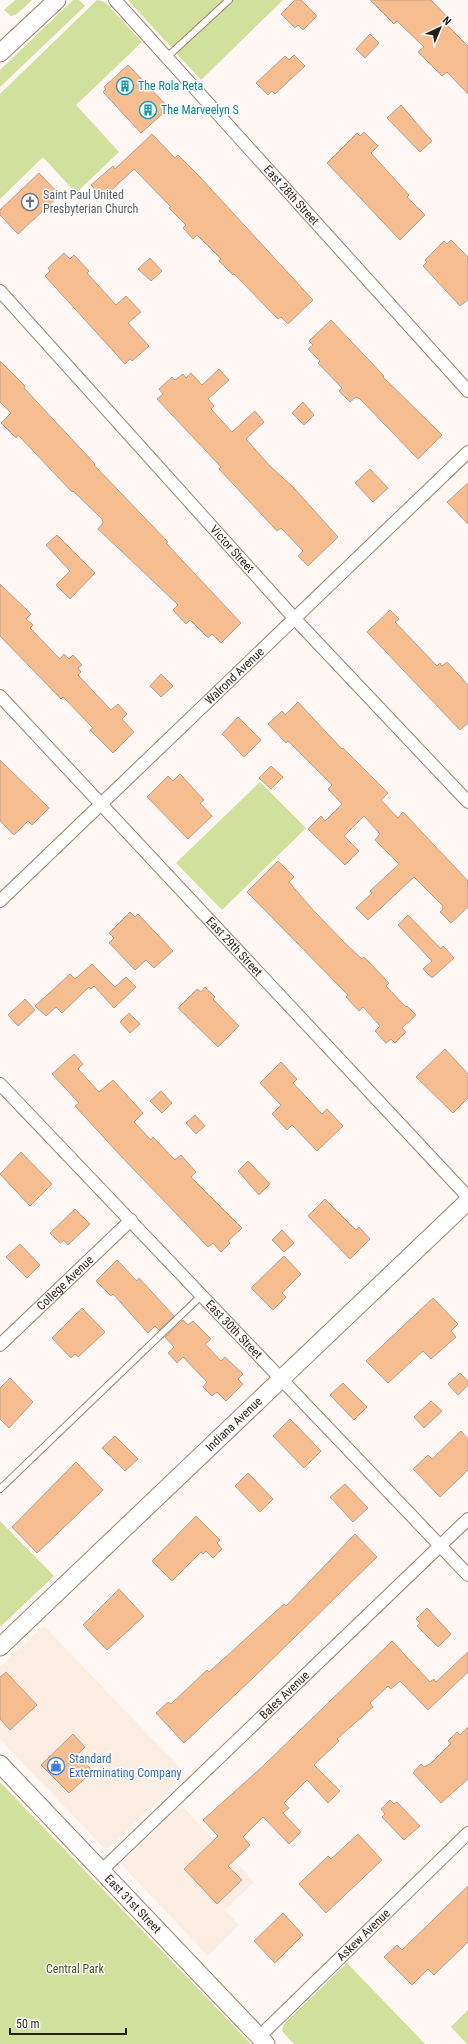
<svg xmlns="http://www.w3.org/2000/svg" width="468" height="2044" viewBox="0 0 468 2044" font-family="'Roboto Condensed',sans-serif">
	<rect width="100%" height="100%" fill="#fef7f3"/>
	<g fill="#fcede2">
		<path d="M44,1626L186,1774L109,1848H104L0,1739V1667Z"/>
		<path d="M181,1805L254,1882L225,1910L239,1925L208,1956L122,1865L125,1859Z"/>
	</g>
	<g fill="#d1e09c">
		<path d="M15,0H32L17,14L11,16L4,10Z"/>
		<path d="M73,0H79L85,6L0,87V70Z"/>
		<path d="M97,0L105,2L142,42L76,105L119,152L76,193L43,157L0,199V94Z"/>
		<path d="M128,0H283L201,80Z"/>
		<path d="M260,782L306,828L222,910L176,863Z"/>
		<path d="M0,1521L54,1576L0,1627Z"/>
		<path d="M0,1782L251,2044H0Z"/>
		<path d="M347,1963L425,2044H294L282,2031L284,2024Z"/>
		<path d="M468,2010V2044H467L451,2027Z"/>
	</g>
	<g fill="#f6bd91" stroke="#bc9f8a">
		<path d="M295,0H301L317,16L303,30L298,25L295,28L281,14Z"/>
		<path d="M370,0H431L449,19L445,23L468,46V94L447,72L442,76L418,52L424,47L397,21L394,24Z"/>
		<path d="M370,34L379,43L365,58L356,49Z"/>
		<path d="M294,55L305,66L275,94L272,91L268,95L256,83L285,56L289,60Z"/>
		<path d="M128,65L169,108L141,133L103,92L106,89L104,87Z"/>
		<path d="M401,105L432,141L420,152L387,118Z"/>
		<path d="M364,132L378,146L371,153L409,195L407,197L425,215L400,240L327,163L357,133L360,136Z"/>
		<path d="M152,134L175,158L178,155L199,176L313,300L288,324L281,317L278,319L234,274L233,275L219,261L221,259L197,235L193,239L183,228L186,225L169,208L171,207L134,169L103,198L91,185L113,166L115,169Z"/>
		<path d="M39,173L60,195L18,234L0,215V210Z"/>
		<path d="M451,240L468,257V300L460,306L423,266L427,262L425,260L444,241L447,244Z"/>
		<path d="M64,253L70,259L74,255L89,271L87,273L116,305L126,296L141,312L128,323L149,346L132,361L130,359L125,364L45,276L50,271L48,268Z"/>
		<path d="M150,258L162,271L151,281L138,269Z"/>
		<path d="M331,320L384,376L383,377L442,435L418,459L360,399L356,397L350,402L339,391L342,388L318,363L320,361L308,349L313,345L309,341Z"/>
		<path d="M0,361L25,386L24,388L95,464L94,465L168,542L166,543L241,623L221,643L212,634L208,638L190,620L186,624L173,610L178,605L175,602L98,529L103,523L102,519L73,491L72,492L18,435L16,438L1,423L11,413L0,402Z"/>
		<path d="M219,369L229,380L208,399L214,406L211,409L232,432L255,411L264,422L246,439L270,466L294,488L338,537L308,566L298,556L303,551L281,528L277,531L219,469L221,467L157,399L163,394L159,389L172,377L175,380L183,374L186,378L191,373L202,385Z"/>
		<path d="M303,402L314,415L304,425L292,413Z"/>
		<path d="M370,469L388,488L373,502L355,483Z"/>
		<path d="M468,483V524L447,502Z"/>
		<path d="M57,535L95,573L70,599L56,585L70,571L46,545Z"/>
		<path d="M0,584L31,614L26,619L33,625L30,628L60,659L64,654L69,659L73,655L82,665L78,668L81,672L78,675L111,710L118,704L127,714L122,719L134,732L113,753L90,730L93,728L63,697L61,699L0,636Z"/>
		<path d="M390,610L399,619L395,622L437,666L440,663L442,666L447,662L468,685V723L460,730L367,632Z"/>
		<path d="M161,674L173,686L161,697L150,686Z"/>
		<path d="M298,702L342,749L343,748L388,793L381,800L398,818L403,812L468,881V907L451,923L440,912L443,909L442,905L414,877L368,920L356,908L372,893L370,891L399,864L375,840L380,834L364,816L344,836L359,851L345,865L308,829L321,816L325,821L342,804L328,789L332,785L288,741L286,743L268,724L282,711L285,715Z"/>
		<path d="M238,717L261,740L244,757L222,734Z"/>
		<path d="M0,760L49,808L32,825L28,821L14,835L0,821Z"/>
		<path d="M271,766L283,777L271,789L259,778Z"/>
		<path d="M180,774L204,800L200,803L212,816L188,839L147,797L168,776L173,781Z"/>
		<path d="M278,861L294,877L289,882L313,910L345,943L362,959L364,957L389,983L386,986L406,1007L407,1006L416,1015L402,1028L406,1032L395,1043L391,1039L386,1043L375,1031L380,1026L363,1007L359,1011L346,997L348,995L247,892Z"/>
		<path d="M130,912L135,917L138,914L173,951L154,968L146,960L135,970L109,943L114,938L109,933Z"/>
		<path d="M408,915L441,949L443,946L454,958L432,978L423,969L432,961L430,959L398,925Z"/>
		<path d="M92,964L115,987L126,977L136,987L114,1008L94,986L91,989L89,987L62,1013L56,1007L46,1016L35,1006L70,974L75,979Z"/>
		<path d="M205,987L215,997L213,999L239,1026L218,1047L178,1008L197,989L201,992Z"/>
		<path d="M25,999L35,1010L18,1026L8,1015Z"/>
		<path d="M129,1013L140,1024L130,1033L120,1022Z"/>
		<path d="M445,1049L468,1074V1098L453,1113L416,1077Z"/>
		<path d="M74,1054L83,1064L78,1069L99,1092L113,1080L143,1113L134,1122L151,1140L153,1137L175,1160L181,1155L196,1172L191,1177L242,1228L228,1241L230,1243L221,1252L213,1243L208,1247L118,1153L75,1106L79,1103L52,1074Z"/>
		<path d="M281,1062L297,1079L293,1083L322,1114L327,1109L343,1126L317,1151L292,1125L287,1130L272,1114L281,1105L260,1083Z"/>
		<path d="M161,1091L172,1103L162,1113L150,1101Z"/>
		<path d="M195,1115L205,1126L196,1134L186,1123Z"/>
		<path d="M21,1152L52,1184L30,1206L0,1174Z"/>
		<path d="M248,1161L270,1184L259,1195L238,1171Z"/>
		<path d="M325,1199L356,1230L359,1227L370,1239L350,1259L308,1216Z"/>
		<path d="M75,1209L90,1224L68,1245L64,1240L60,1243L50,1233Z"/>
		<path d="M282,1230L294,1243L284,1252L272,1240Z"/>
		<path d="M20,1244L40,1265L27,1278L6,1257Z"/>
		<path d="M284,1256L301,1274L282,1293L286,1297L273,1310L251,1288Z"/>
		<path d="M117,1260L137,1281L139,1278L174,1316L159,1330L155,1326L148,1333L113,1294L111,1296L96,1281Z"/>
		<path d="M433,1298L458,1324L451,1331L456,1337L431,1359L423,1351L388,1383L366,1361Z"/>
		<path d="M82,1308L105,1332L78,1357L75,1354L71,1358L52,1338Z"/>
		<path d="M183,1320L188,1325L193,1321L211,1339L205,1344L221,1361L225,1357L243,1374L238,1379L243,1384L226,1401L217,1392L212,1396L203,1387L207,1382L183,1357L177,1363L168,1353L174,1347L165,1337Z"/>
		<path d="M460,1373L468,1381V1385L458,1395L448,1384Z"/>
		<path d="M10,1378L33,1402L9,1428L0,1419V1388Z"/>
		<path d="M343,1383L367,1407L354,1420L330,1395Z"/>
		<path d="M431,1401L442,1411L424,1428L414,1417Z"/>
		<path d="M290,1419L321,1451L304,1468L273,1436Z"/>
		<path d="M461,1431L468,1439V1470L440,1497L413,1469L428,1455L432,1459Z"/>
		<path d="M115,1436L138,1459L125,1471L102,1448Z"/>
		<path d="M76,1462L103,1490L37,1553L12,1527Z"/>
		<path d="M248,1473L273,1499L260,1512L235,1486Z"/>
		<path d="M345,1484L368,1508L353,1522L330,1497Z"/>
		<path d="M196,1516L220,1540L217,1543L222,1549L213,1558L206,1551L203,1554L201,1552L172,1581L152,1561Z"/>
		<path d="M355,1534L377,1557L254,1677L184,1743L156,1713L168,1702L171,1704L207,1670L209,1672L284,1604L286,1606Z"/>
		<path d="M119,1589L144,1616L107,1650L83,1625Z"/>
		<path d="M427,1608L451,1634L438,1647L417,1626L420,1623L416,1619Z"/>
		<path d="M392,1641L430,1682L434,1679L436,1682L468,1652V1672L428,1710L400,1681L391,1689L388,1686L370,1703L373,1707L337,1739L339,1741L314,1765L340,1791L328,1803L307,1780L284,1803L289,1808L283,1813L301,1832L289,1844L263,1817L243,1837L250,1845L228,1866L242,1880L217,1904L184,1869L218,1836L203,1820L263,1766Z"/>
		<path d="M6,1672L37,1705L10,1730L0,1719V1677Z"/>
		<path d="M468,1727V1779L441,1803L413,1773L421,1764L424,1767L430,1764L451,1743L448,1741L457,1732L460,1735Z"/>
		<path d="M73,1734L85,1747L77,1755L93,1771L69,1793L41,1765Z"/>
		<path d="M390,1800L394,1804L397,1802L420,1826L404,1840L382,1817L385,1814L381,1809Z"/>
		<path d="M358,1834L382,1860L326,1913L299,1884L328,1856L331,1859Z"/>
		<path d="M468,1886V1942L434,1975L428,1969L412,1985L384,1957L397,1945L402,1950Z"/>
		<path d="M283,1913L303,1935L275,1963L254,1941Z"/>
	</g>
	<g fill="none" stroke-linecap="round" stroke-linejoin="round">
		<g stroke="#9e826e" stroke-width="8">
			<g id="lane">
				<path d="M167,57L229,0"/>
				<path d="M0,1489L202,1295"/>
			</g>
		</g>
		<g stroke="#9e826e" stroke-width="14">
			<g id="street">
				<path id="s1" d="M115,0L468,391"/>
				<path id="s2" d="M0,291L295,619L468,802"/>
				<path id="s3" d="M0,696L468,1197"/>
				<path id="s4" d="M0,901L468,452"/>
				<path id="s5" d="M0,1084L468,1575"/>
				<path id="s6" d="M0,1345L131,1220"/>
				<path id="s7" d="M101,1871L468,1519"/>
				<path id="s8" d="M259,2037L468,1833"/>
			</g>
		</g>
		<g stroke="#9e826e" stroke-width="19">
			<g id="secondary">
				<path d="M0,53L57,0"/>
				<path id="s9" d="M0,1647L468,1201"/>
				<path id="s10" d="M0,1764L266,2044"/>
			</g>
		</g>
		<use href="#lane" stroke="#fff" stroke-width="6"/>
		<use href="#street" stroke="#fff" stroke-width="12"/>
		<use href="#secondary" stroke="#fff" stroke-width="17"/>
	</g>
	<defs>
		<g id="building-ring" transform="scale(0.9)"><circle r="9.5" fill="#fff" stroke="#0f9aa8" stroke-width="1.5"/><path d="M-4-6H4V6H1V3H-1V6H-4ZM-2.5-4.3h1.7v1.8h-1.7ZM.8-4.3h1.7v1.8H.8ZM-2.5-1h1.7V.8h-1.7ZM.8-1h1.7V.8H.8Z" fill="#0f9aa8"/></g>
		<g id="church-ring" transform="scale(0.9)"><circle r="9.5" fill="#fff" stroke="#6b7280" stroke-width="1.5"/><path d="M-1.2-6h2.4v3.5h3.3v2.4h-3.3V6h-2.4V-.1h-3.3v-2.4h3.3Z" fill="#6b7280"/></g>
		<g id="shop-ring" transform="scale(0.9)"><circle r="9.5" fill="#fff" stroke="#3f7fe0" stroke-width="1.5"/><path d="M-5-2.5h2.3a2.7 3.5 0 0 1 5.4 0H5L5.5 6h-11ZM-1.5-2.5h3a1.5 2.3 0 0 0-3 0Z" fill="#3f7fe0"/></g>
	</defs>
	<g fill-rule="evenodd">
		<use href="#building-ring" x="125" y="86"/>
		<use href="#building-ring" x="148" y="110"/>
		<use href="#church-ring" x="30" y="202"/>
		<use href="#shop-ring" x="56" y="1766"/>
	</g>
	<g text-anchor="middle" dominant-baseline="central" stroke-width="3" stroke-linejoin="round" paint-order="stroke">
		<g font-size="12" fill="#0d838f" stroke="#fff" text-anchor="start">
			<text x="138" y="86">The Rola Reta</text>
			<text x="161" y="110">The Marveelyn S</text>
		</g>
		<g font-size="12" fill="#5b616d" stroke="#fff" text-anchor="start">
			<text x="43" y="195">Saint Paul United<tspan x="43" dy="14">Presbyterian Church</tspan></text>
		</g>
		<g font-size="12" fill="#281d15" stroke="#fff">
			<text stroke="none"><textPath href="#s1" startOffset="263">East 28th Street</textPath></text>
			<text stroke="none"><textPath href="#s2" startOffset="347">Victor Street</textPath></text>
			<text stroke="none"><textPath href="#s4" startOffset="325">Walrond Avenue</textPath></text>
			<text stroke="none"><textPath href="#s3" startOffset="343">East 29th Street</textPath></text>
			<text stroke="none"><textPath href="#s6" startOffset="90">College Avenue</textPath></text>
			<text stroke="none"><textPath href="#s5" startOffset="339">East 30th Street</textPath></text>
			<text stroke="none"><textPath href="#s9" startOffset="323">Indiana Avenue</textPath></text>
			<text stroke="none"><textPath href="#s7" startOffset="254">Bales Avenue</textPath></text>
			<text stroke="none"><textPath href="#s10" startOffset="193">East 31st Street</textPath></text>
			<text stroke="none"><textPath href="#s8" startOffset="146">Askew Avenue</textPath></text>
		</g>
		<g font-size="12" fill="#366cbe" stroke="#fff" text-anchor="start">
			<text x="69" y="1759">Standard<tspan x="69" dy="14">Exterminating Company</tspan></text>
		</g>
		<g font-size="12" fill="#4a5418" stroke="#fff">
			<text x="75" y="1969">Central Park</text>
		</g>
	</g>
	<g transform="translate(440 28) rotate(44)" stroke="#ffffff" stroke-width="3" paint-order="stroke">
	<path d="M0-3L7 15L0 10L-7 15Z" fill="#281d15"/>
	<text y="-6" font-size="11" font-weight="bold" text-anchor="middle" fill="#281d15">N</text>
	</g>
	<path d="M10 2028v6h116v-6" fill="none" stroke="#281d15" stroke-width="2"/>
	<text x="16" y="2028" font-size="12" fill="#281d15" stroke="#ffffff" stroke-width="3" paint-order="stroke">50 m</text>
</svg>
